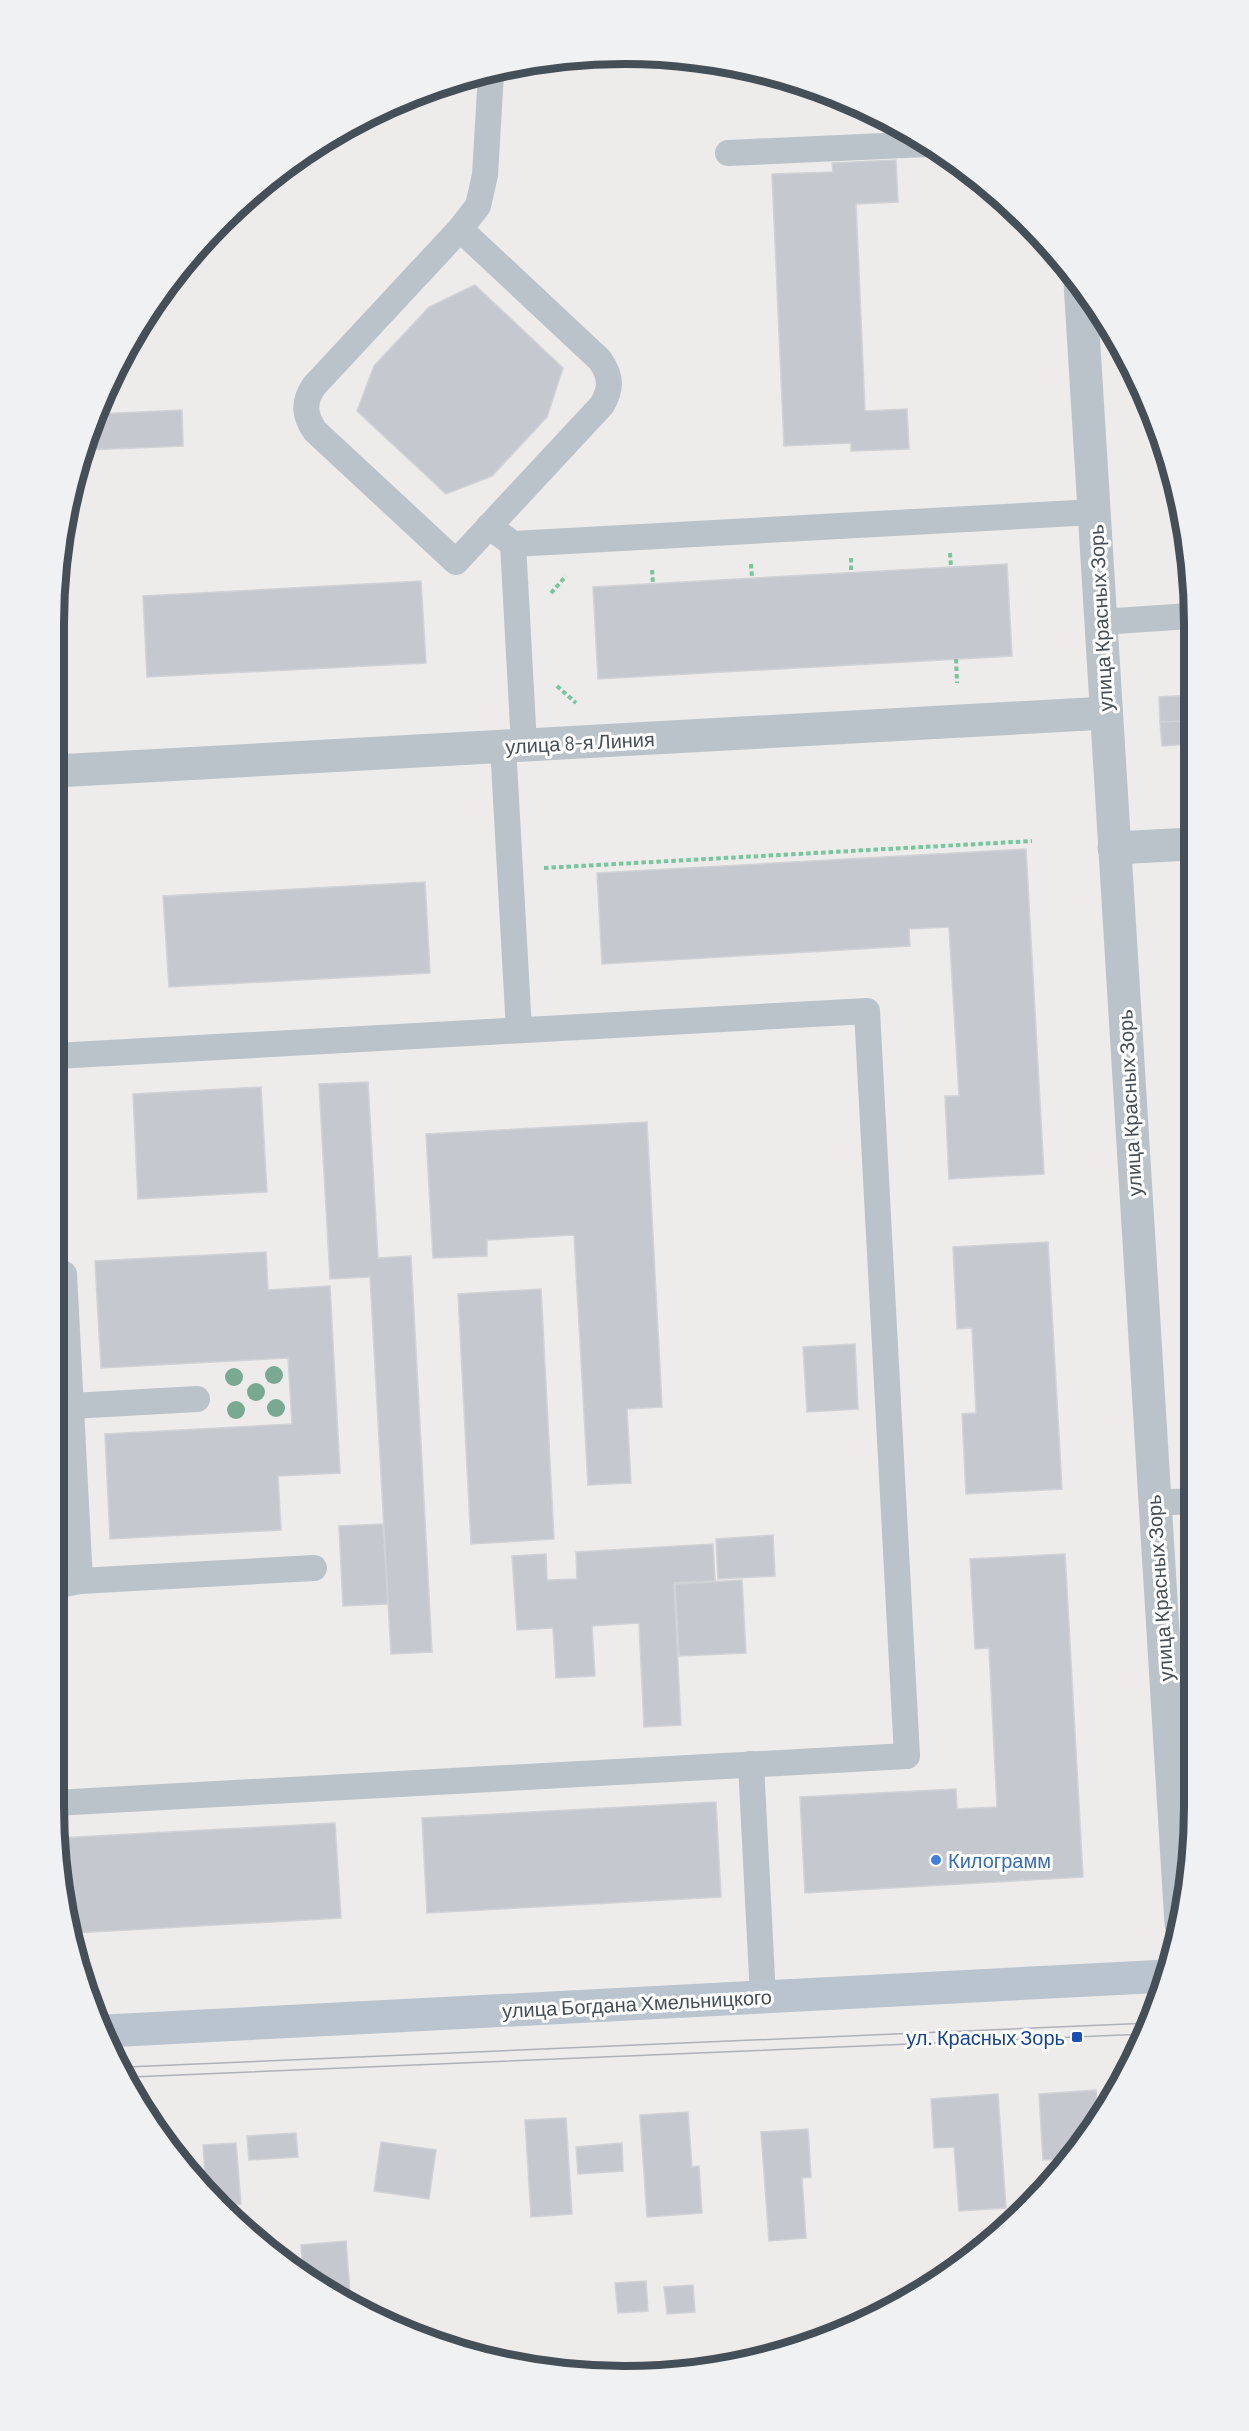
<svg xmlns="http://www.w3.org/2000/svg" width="1249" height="2431" viewBox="0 0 1249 2431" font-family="Barlow,sans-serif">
	<rect width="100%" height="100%" fill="#eeebeb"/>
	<g fill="#c5c8ce" stroke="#d0d2d7" stroke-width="1.5">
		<path d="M896,160L898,202L856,204L865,411L907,409L909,449L851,451V443L784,446L772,174L833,172L832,163Z"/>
		<path d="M475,285L563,368L547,417L492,476L446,494L357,411L374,366L429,307Z"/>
		<path d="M182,410L183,446L87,450V442L97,414Z"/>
		<path d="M1007,564L1012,656L598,679L593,587Z"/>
		<path d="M421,581L426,663L147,677L143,596Z"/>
		<path d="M1190,695L1191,721L1160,722L1159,697Z"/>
		<path d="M1191,721V744L1162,746L1160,722Z"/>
		<path d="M1026,849L1044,1174L949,1179L945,1096H959L949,927L909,929L910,946L602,964L597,873Z"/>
		<path d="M425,882L430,973L169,987L163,896Z"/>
		<path d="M368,1082L378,1258L411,1256L432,1652L391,1654L370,1277L330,1279L319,1084Z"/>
		<path d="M261,1087L267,1192L138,1199L133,1094Z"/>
		<path d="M647,1122L662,1407L627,1409L631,1483L588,1485L574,1235L487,1240V1256L433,1258L426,1134Z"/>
		<path d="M1048,1242L1062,1489L966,1494L962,1414L976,1413L972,1328L957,1329L953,1247Z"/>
		<path d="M266,1252L268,1290L330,1286L340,1473L278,1476L281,1530L110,1539L105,1434L292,1424L288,1358L101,1368L95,1261Z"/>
		<path d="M541,1289L554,1539L471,1544L458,1294Z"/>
		<path d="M855,1344L858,1409L807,1412L803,1347Z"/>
		<path d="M383,1524L388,1604L343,1606L339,1526Z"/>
		<path d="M773,1535L775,1576L718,1579L716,1539Z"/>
		<path d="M713,1544L715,1581L674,1583L681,1725L644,1727L639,1623L592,1626L595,1676L556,1678L553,1628L517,1630L512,1556L546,1554L547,1580L577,1579L576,1552Z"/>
		<path d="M1065,1554L1083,1877L805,1893L800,1797L956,1789L957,1809L997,1807L989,1648L975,1649L970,1559Z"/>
		<path d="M742,1580L746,1653L679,1656L675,1584Z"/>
		<path d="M716,1802L721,1897L427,1913L422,1818Z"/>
		<path d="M335,1823L341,1918L75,1933L59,1838Z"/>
		<path d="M1096,2090L1098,2113L1065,2159L1043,2160L1039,2094Z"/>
		<path d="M998,2094L1006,2208L959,2211L954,2147L934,2148L931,2099Z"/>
		<path d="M688,2112L692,2167L699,2166L702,2213L647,2217L640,2115Z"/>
		<path d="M566,2118L572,2214L531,2217L525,2120Z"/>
		<path d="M808,2129L811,2177L802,2178L806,2238L769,2241L761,2132Z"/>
		<path d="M296,2133L298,2157L249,2160L247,2136Z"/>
		<path d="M381,2142L436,2150L429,2199L374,2191Z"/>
		<path d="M236,2143L241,2204L220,2205L206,2190L203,2145Z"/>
		<path d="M622,2143L623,2171L578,2174L576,2147Z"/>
		<path d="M346,2241L351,2305L339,2300L303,2275L301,2245Z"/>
		<path d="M646,2281L648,2311L618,2313L615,2283Z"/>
		<path d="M693,2285L695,2312L667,2314L664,2287Z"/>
	</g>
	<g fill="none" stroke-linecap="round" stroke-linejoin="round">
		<g stroke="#76c69e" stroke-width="4" stroke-dasharray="4.5 3" stroke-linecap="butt">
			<path d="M950,553L951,567"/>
			<path d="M851,558V573"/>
			<path d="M751,564L752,578"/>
			<path d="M652,570L653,584"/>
			<path d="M551,593L566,576"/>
			<path d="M956,659L957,683"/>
			<path d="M557,686L576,703"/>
			<path d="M544,868L1032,841"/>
		</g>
		<g stroke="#bac3ca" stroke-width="26">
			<path d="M728,153L927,144"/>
			<path d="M460,229L600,360C611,376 612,388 602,405L456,562L315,431C304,415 303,402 314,386L460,229L478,206L485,175L491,73"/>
			<path d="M489,526L513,544L1094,512"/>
			<path d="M513,544L524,745"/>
			<path d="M1101,622L1190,616"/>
			<path d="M503,746L519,1030"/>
			<path d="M64,1274L80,1581"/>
			<path d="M71,1406L197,1399"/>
			<path d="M1153,1503L1193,1501"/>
			<path d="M54,1586L80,1581L314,1568"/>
			<path d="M751,1764L763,1997"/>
			<path d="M54,1803L907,1756L867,1011L55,1056"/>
		</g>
		<g stroke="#bac3ca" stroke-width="33">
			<path d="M1080,282L1181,1924"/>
			<path d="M55,771L1106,713"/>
			<path d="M1114,848L1191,844"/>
		</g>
		<path stroke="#bac4cf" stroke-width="33" d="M106,2031L1167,1976"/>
		<g stroke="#aeb1b6" stroke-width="1.5">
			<path d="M126,2067L1150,2023"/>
			<path d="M131,2077L1145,2034"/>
		</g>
	</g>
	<g fill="#7aa991">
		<circle cx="274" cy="1375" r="9"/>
		<circle cx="234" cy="1377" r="9"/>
		<circle cx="256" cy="1392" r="9"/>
		<circle cx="276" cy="1408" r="9"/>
		<circle cx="236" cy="1410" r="9"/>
	</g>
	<circle fill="#3f7fe0" stroke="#fff" stroke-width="2" cx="936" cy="1860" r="6"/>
	<rect fill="#1a4fb4" stroke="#fff" stroke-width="2" x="1071" y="2031" width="12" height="12" rx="3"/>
	<g text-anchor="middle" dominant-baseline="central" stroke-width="6" stroke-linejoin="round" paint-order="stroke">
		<g font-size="20" fill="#454f57" stroke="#fff">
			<text transform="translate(1100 618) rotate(-93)">улица Красных Зорь</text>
			<text transform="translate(580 742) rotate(-3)">улица 8-я Линия</text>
			<text transform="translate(1129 1103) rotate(-93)">улица Красных Зорь</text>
			<text transform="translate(1159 1588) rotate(-94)">улица Красных Зорь</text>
			<text transform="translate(637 2003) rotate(-3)">улица Богдана Хмельницкого</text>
		</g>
		<g font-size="20" fill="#366cbe" stroke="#fff" text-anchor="start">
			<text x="948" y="1860">Килограмм</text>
		</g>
		<g font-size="20" fill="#164399" stroke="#fff" text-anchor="end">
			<text x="1065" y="2037">ул. Красных Зорь</text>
		</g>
	</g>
	<path d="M0 0H1249V2431H0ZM624 64H624A560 560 0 0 1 1184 624V1806A560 560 0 0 1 624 2366H624A560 560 0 0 1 64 1806V624A560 560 0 0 1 624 64Z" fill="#f0f1f2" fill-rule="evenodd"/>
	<path fill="none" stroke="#454f57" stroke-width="8" d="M624 64H624A560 560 0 0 1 1184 624V1806A560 560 0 0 1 624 2366H624A560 560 0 0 1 64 1806V624A560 560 0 0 1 624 64Z"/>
</svg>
